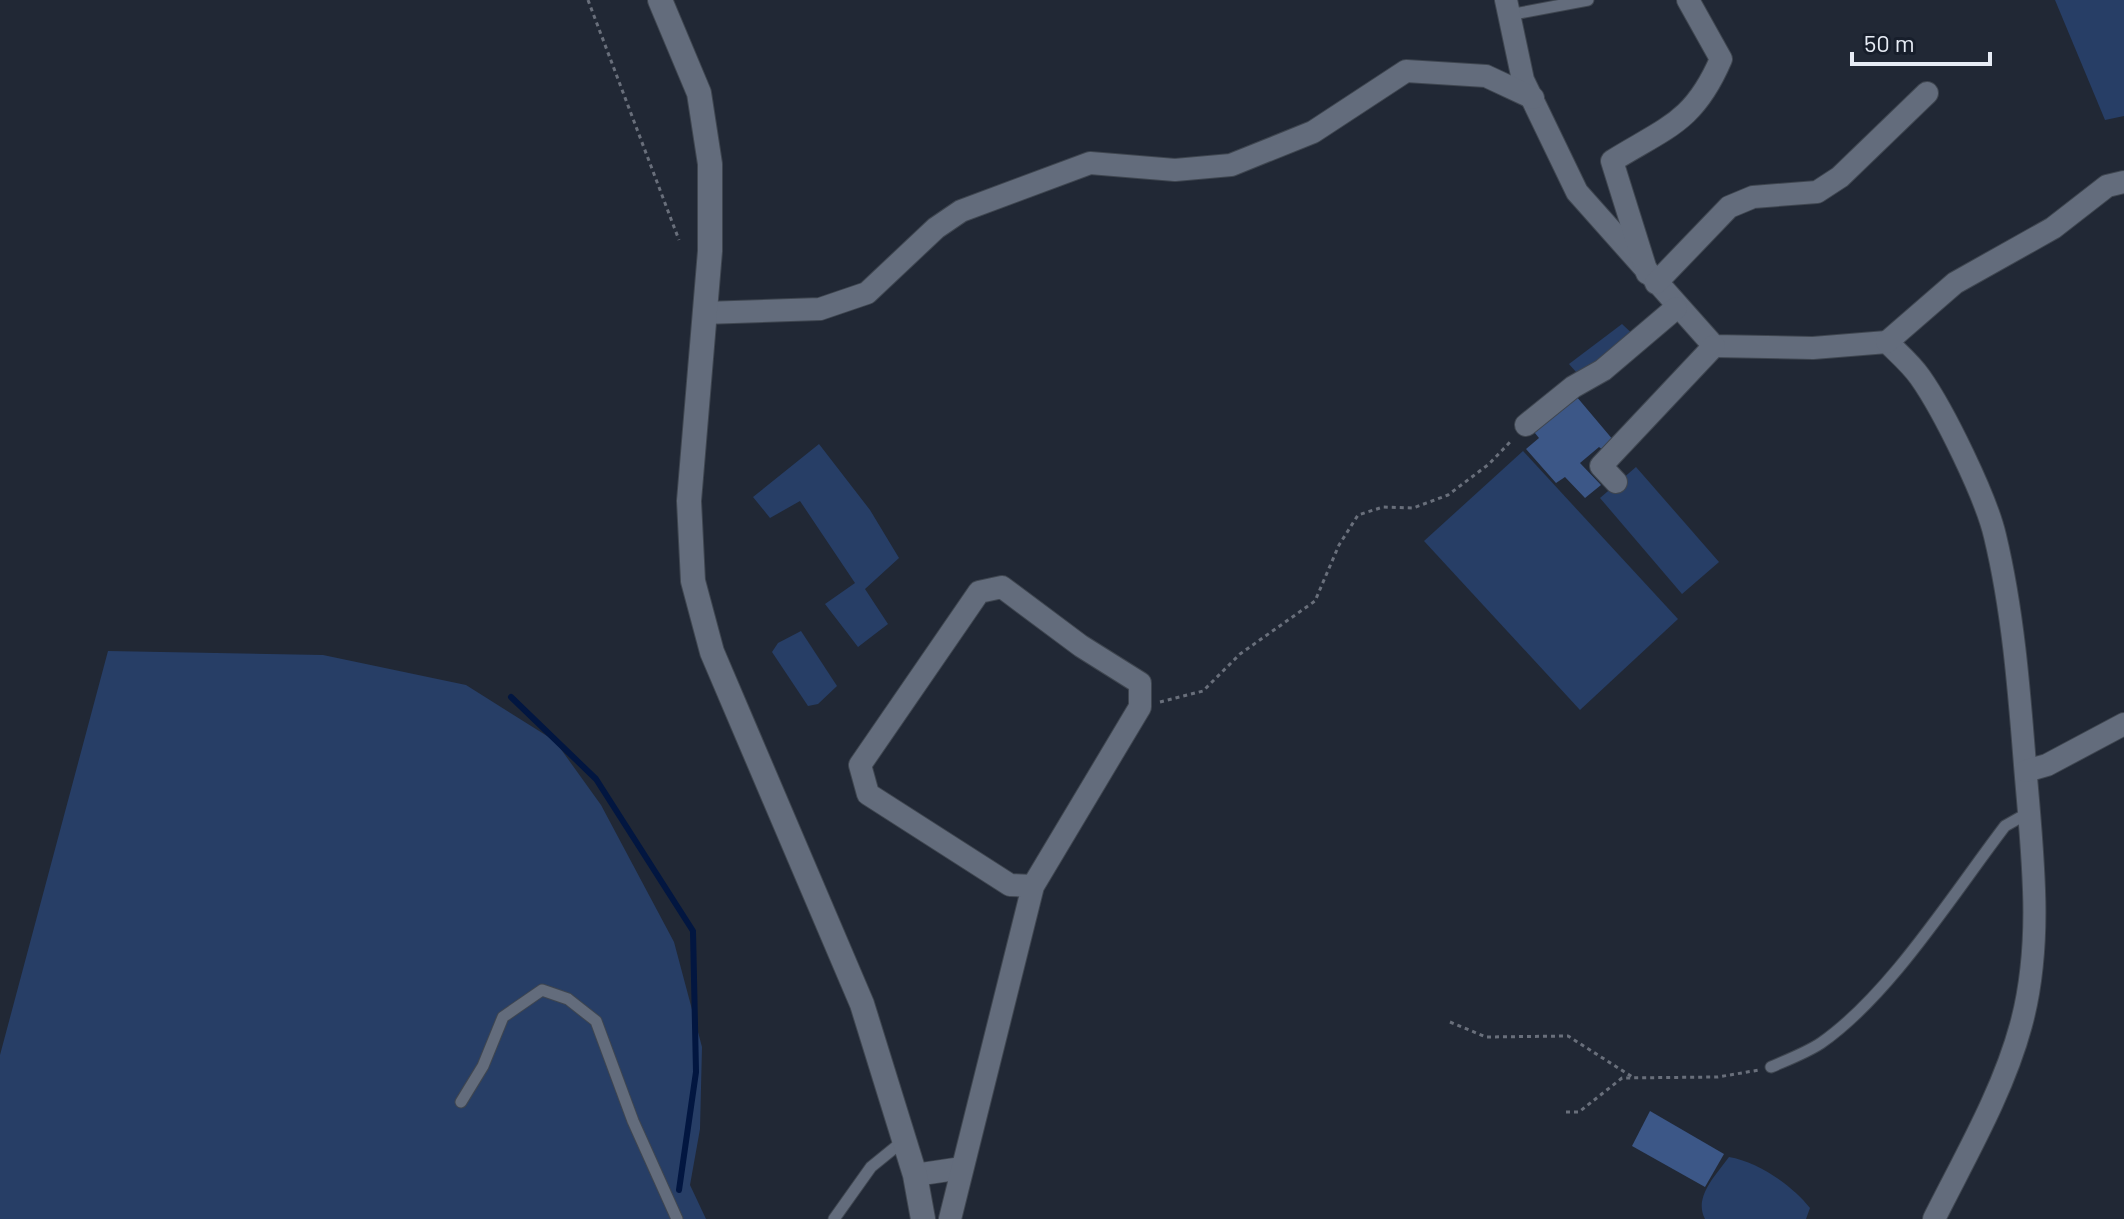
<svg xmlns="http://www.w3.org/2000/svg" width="2124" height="1219" viewBox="0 0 2124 1219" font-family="Barlow,sans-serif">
	<rect width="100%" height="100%" fill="#212835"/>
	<g fill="#273e66">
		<path d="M2055,0H2124V116L2105,120Z"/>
		<path d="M1622,324L1639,340L1584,381L1569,364Z"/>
		<path d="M819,444L870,510L899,558L865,589L888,624L858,647L825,604L855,583L800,501L770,518L753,497Z"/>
		<path d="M1523,451L1678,619L1580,710L1424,541Z"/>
		<path d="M1636,467L1719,562L1682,594L1600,498Z"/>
		<path d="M801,631L837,686L818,704L808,706L772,652L778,643Z"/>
		<path d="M108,651L323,655L466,685L555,741L601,805L674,942L702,1047L700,1129L690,1185L706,1219H0V1055Z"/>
		<path d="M1729,1157C1758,1162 1792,1185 1810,1208L1806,1219H1705C1693,1197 1717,1174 1729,1157Z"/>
	</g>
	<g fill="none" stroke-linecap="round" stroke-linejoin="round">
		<path stroke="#021640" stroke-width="6" d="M511,697L596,779L693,931L696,1072L679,1190"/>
	</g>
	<g fill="#3c5787">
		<path d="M1576,396L1614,441L1603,450L1599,447L1580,463L1601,485L1585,498L1565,477L1556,483L1526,449L1539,438L1530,427Z"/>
		<path d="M1650,1111L1724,1154L1705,1187L1632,1146Z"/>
	</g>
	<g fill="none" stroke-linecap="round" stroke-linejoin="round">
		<g stroke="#3f4650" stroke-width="13">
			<g id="service">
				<path d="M1509,15L1588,0"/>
				<path d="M1771,1067C1787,1060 1806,1053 1821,1043C1890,995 1953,894 2005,826L2028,813"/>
				<path d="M461,1102L483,1066L503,1017L542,990L568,999L596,1021L633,1121L677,1219"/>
				<path d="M834,1219L871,1167L903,1141"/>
			</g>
		</g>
		<g stroke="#3f4650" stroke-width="24">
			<g id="minor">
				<path d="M1506,0L1523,80L1577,192L1714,346L1813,348L1887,342C1898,353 1911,364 1920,377C1944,411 1986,497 1995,536C2013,611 2019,689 2025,765C2032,852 2044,940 2021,1025C2003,1092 1965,1157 1934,1219"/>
				<path d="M1647,273L1612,161C1667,127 1694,122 1721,59L1688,0"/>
				<path d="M1656,283L1729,207L1753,197L1817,192L1840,177L1927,93"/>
				<path d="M704,313L820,309L867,293L936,228L961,211L1090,163L1175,170L1231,165L1313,132L1406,71L1486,76L1533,98"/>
				<path d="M1887,342L1955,283L2053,228L2107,186L2124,182"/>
				<path d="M1526,425L1573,387L1603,370L1676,308"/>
				<path d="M1616,482L1601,466L1714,346"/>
				<path d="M2026,771L2047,765L2124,724"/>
				<path d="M915,1175L962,1168"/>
				<path d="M950,1219L1033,886L1140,707V683L1081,646L1002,587L979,592L860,765L868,794L1010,885L1033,886"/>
			</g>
		</g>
		<g stroke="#3f4650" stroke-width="26">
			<path id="tertiary" d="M660,0L699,93L710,164V251L689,501L693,581L712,652L862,1004L915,1175L923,1219"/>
		</g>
		<g stroke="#696f7b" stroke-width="3" stroke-dasharray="4 4" stroke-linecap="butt">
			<path d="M588,0L679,240"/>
			<path d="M1160,702L1203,691L1240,654L1315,601L1339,545L1358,515L1383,507L1413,508L1448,495L1489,464L1512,440"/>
			<path d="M1450,1022L1486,1037L1568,1036L1634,1078"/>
			<path d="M1566,1112H1579L1622,1078L1718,1077L1759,1070"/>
		</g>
		<use href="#service" stroke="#636c7c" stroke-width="11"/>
		<use href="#minor" stroke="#636c7c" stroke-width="22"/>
		<use href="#tertiary" stroke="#636c7c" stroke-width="24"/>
	</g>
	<path d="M1852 52v12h138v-12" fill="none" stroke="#e7ecf5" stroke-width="4"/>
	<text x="1864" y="52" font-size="24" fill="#e7ecf5" stroke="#171e2b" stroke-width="6" paint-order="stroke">50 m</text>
</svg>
